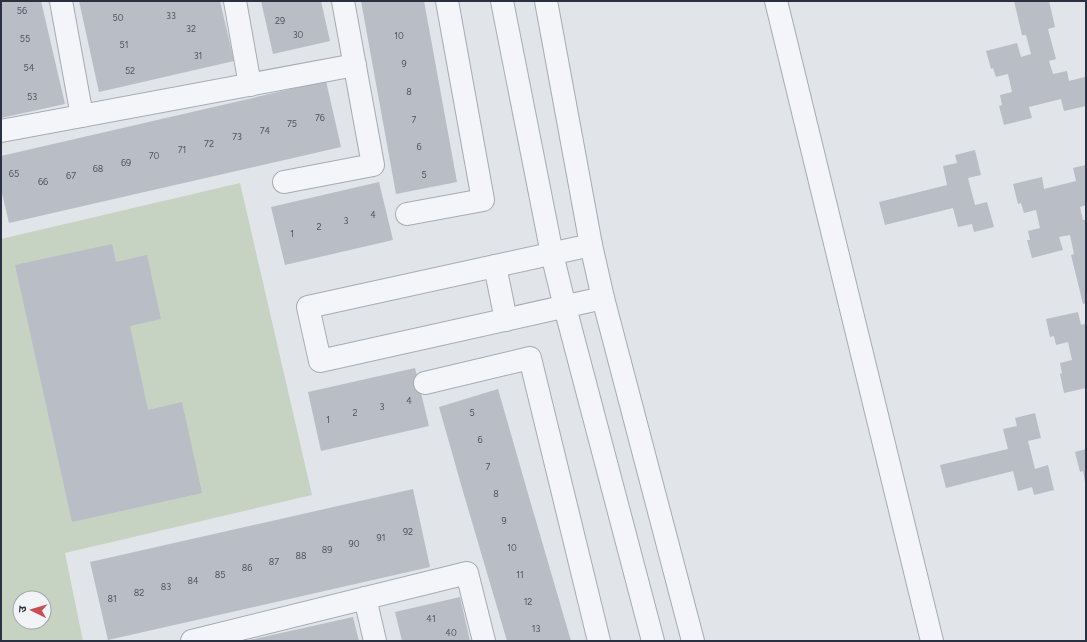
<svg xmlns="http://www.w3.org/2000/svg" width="1087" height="642" viewBox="0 0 1087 642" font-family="Figtree,'Noto Sans Devanagari',sans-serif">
	<rect width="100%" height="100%" fill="#e1e4e9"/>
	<path fill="#c6d3c3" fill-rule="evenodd" d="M240,183L312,495L65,553L83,641H1V239ZM20,598H44V622H20Z"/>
	<g fill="#b9bdc6">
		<path d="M1,1H41L65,104L1,118Z"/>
		<path d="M79,1H220L234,61L99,92Z"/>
		<path d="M261,1H321L330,41L273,54Z"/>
		<path d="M361,1H424L457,182L396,194Z"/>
		<path d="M1014,1H1049L1055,27L1048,29L1056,59L1049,61L1053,74L1067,71L1069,81L1085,77L1086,82V106L1064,111L1061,99L1029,107L1032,118L1004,125L999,106L1002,105L1000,95L1012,92L1008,74L996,77L993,68L991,69L986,51L1017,43L1021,57L1031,54L1026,35H1022Z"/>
		<path d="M326,81L341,147L9,223L1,189V156Z"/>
		<path d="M975,150L981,175L968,178L975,205L987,202L994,227L974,232L972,224L958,227L953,208L885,225L879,202L947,185L943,166L957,163L955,155Z"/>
		<path d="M1086,165V205L1080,207L1083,220H1086V303L1083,304L1071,255L1074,254L1070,235L1059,237L1063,250L1032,258L1027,240H1030L1028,231L1040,228L1036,210L1024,213L1021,203L1018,204L1013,184L1042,177L1044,189L1076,181L1073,168Z"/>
		<path d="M379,182L393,240L285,265L271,207Z"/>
		<path d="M112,244L116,262L147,255L161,319L130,326L148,410L182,402L202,493L72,522L15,265Z"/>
		<path d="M1078,312L1081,325L1086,324V388L1064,393L1060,374L1062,373L1060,363L1072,360L1068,342L1056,345L1054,336L1050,337L1046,319Z"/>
		<path d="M415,368L429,426L321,451L308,392Z"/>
		<path d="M498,389L529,497L571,641H507L462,488L439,407Z"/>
		<path d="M1035,413L1041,438L1028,441L1035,469L1048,465L1054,490L1034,495L1032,487L1018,491L1013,471L946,488L940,465L1008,449L1003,429L1017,426L1015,418Z"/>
		<path d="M1086,449V482H1085L1083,471L1080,472L1075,452Z"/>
		<path d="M413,489L430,567L108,640L90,562Z"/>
		<path d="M460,597L470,641H402L395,612Z"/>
		<path d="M353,617L359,641H249V640Z"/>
	</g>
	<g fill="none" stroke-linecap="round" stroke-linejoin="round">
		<g stroke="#a6abb3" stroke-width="24">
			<g id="minor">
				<path d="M61,1L82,116"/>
				<path d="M235,1L250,85"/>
				<path d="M502,1L552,254L565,307L653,641"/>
				<path d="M546,1L591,245L603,298L693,641"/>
				<path d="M776,1L932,641"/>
				<path d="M1,131L355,65"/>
				<path d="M284,182L373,165L343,1"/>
				<path d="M407,214L483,200L447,1"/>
				<path d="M591,245L308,307L320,361L603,298"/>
				<path d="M495,266L506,320"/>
				<path d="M425,383L530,358L599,641"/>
				<path d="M365,598L375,641"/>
				<path d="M192,641L467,573L484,641"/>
			</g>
		</g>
		<use href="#minor" stroke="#f4f5f8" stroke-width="22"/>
	</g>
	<g text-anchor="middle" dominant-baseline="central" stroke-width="3.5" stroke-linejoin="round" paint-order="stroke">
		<g font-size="9" fill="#4e5462">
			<text x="22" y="10">56</text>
			<text x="171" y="15">33</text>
			<text x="118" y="17">50</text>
			<text x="280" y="20">29</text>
			<text x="191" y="28">32</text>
			<text x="298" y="34">30</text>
			<text x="399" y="35">10</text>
			<text x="25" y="38">55</text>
			<text x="124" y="44">51</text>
			<text x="198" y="55">31</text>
			<text x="404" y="63">9</text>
			<text x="29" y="67">54</text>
			<text x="130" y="70">52</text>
			<text x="409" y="91">8</text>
			<text x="32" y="96">53</text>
			<text x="320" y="117">76</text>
			<text x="414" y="119">7</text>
			<text x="292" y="123">75</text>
			<text x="265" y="130">74</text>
			<text x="237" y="136">73</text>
			<text x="209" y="143">72</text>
			<text x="419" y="146">6</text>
			<text x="182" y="149">71</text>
			<text x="154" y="155">70</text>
			<text x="126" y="162">69</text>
			<text x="98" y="168">68</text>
			<text x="14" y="173">65</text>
			<text x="424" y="174">5</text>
			<text x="71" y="175">67</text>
			<text x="43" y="181">66</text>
			<text x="373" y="214">4</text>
			<text x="346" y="220">3</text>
			<text x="319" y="226">2</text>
			<text x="292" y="233">1</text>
			<text x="409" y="400">4</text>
			<text x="382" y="406">3</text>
			<text x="355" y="412">2</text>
			<text x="472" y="412">5</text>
			<text x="328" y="419">1</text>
			<text x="480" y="439">6</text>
			<text x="488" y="466">7</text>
			<text x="496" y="493">8</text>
			<text x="504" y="520">9</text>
			<text x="408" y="531">92</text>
			<text x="381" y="537">91</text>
			<text x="354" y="543">90</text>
			<text x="512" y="547">10</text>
			<text x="327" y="549">89</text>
			<text x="301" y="555">88</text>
			<text x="274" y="561">87</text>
			<text x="247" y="567">86</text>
			<text x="220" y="574">85</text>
			<text x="520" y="574">11</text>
			<text x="193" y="580">84</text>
			<text x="166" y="586">83</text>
			<text x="139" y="592">82</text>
			<text x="112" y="598">81</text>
			<text x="528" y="601">12</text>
			<text x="431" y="618">41</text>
			<text x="536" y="628">13</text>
			<text x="451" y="632">40</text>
		</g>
	</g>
	<rect width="1087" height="642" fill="none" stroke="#2a3140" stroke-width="4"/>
	<g transform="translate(32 610) rotate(275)"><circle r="19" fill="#f1f3f7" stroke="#a1a5ae"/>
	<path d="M0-3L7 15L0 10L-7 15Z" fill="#c84d55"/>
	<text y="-6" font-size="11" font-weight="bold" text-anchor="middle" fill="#2a3140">उ</text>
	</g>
</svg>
